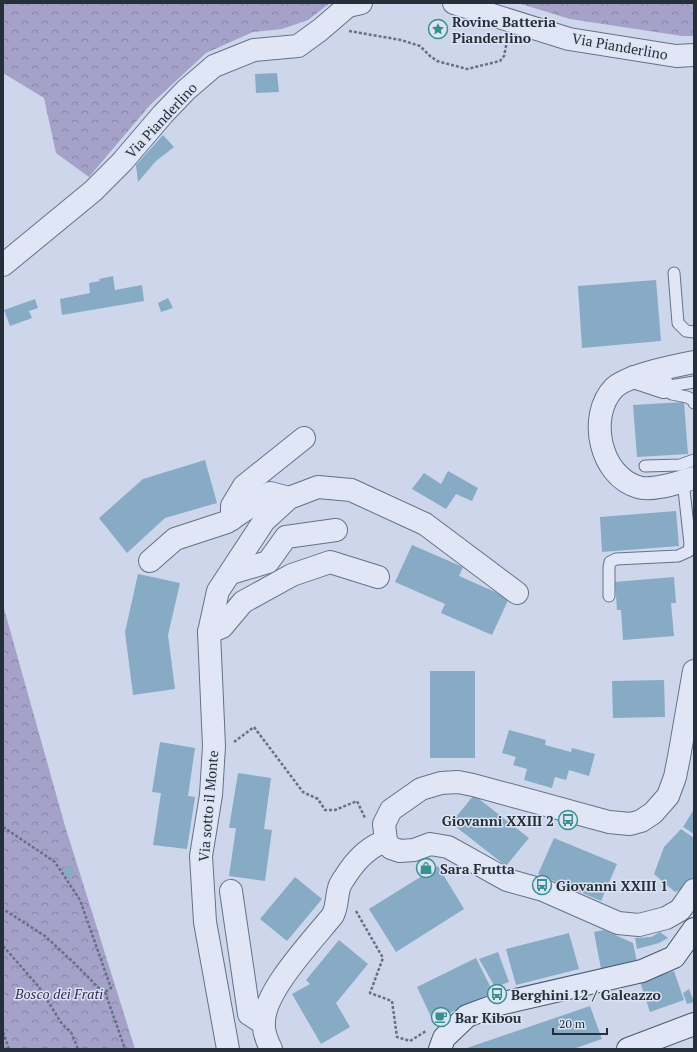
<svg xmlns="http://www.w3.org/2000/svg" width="697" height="1052" viewBox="0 0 697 1052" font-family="'PT Serif',serif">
	<defs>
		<pattern id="forest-crowns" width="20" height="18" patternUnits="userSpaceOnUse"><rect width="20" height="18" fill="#a6a1c9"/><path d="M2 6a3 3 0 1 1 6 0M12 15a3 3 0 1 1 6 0" fill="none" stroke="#8784a4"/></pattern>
	</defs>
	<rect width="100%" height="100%" fill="#cdd6eb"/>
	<g fill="url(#forest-crowns)">
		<path d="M3,3H330L308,20L282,29L253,32L206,53L150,105L89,177L56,153L44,98L3,73Z"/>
		<path d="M518,3H694V36H682L570,19Z"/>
		<path d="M3,605L65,826L135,1049H3Z"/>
	</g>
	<g fill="#87abc5">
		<path d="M277,73L279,92L256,93L255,74Z"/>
		<path d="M163,135L174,147L156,161L138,182L136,165Z"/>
		<path d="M113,276L115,290L142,285L144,301L62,315L60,299L90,293L89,283L100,281L99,279Z"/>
		<path d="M656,280L661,341L582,348L578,286Z"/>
		<path d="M168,298L173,308L161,312L158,303Z"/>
		<path d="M35,299L38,308L29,311L32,318L10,326L4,310Z"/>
		<path d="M684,402L688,454L637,457L633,405Z"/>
		<path d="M205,460L217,503L165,518L127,553L99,518L143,479Z"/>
		<path d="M448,471L478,488L472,501L456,494L446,509L412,489L424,473L441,484Z"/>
		<path d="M676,511L679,546L602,552L600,517Z"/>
		<path d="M412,545L463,567L459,576L509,598L492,635L441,613L445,604L395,582Z"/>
		<path d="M138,574L180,583L168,635L175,689L133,695L125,632Z"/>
		<path d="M674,577L676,603H671L674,636L623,640L621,610H617L615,582Z"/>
		<rect x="430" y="671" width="45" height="87"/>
		<path d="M664,680L665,717L613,718L612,681Z"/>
		<path d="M509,730L546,740L545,745L571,752L572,748L595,754L589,776L569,770L566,780L555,777L552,788L524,780L527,769L513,765L516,757L502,753Z"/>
		<path d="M160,742L195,748L188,796L195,797L187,849L153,845L161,793L152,792Z"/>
		<path d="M238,773L271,778L264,829L272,830L265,881L229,876L236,828H229Z"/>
		<path d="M474,795L529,838L506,866L451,823Z"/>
		<path d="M694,809V834L683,827Z"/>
		<path d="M681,829L694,838V876L688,886L675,892L654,874L664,847Z"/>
		<path d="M554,838L617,864L601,901L538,874Z"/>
		<path d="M71,865L75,875L67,878L63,868Z"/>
		<path d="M438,866L464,909L396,952L369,909Z"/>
		<path d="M295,877L322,899L287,941L260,919Z"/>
		<path d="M604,930L633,943L637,962L601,969L594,932Z"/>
		<path d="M660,932L668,938L659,943L637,949L635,938L651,937Z"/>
		<path d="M569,933L579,969L516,985L506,949Z"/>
		<path d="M339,940L368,964L336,1003L350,1027L321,1044L292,994L310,984L306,980Z"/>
		<path d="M498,952L509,982L495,987L479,959Z"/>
		<path d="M476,958L493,992L433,1021L417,987Z"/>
		<path d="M674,971L684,1000L650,1012L640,982Z"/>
		<path d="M689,989L694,1002L687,1004L683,993Z"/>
		<path d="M590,1006L602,1039L573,1049H464Z"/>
	</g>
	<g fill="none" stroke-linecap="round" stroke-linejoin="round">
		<g stroke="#627387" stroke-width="13">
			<g id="lane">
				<path d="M674,273L678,323L686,331L694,332"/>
				<path d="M664,387L672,394L687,397L693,400L694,403"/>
				<path d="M664,387L694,382"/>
				<path d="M645,466L680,465L694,460"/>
				<path d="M609,596V567L610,562L616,559L678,556L689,551L690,544L683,481"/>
			</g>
		</g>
		<g stroke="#627387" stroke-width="24">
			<g id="street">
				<path d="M454,3L569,39L676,56L694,55"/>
				<path d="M3,265L93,191L122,162L163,114L186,90L214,66L254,50L298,46L320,30L348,6L361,3"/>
				<path d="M694,362C675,366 627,375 614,388C587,416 600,476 638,487C652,492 679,482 694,478"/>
				<path d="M634,377L664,387"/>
				<path d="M232,519V506L244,486L304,438"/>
				<path d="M150,561L175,539L227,522L270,493L289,498"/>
				<path d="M231,573L268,562L286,537L336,530"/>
				<path d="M209,632L222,627L243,602L292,575L330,562L378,577"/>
				<path d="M694,671L679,757L675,777L668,796L653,813L641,821L630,824L609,822L473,785L458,782L441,783L421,789L391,810L384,824L386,841L391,848L400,851L414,850L430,844L448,847L507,880L543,890L618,923L639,925L666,918L680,910L694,890"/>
				<path d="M231,891L249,1014L263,1023"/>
				<path d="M228,1049L205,922L201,856L211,795L214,746L209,632L218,591L264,521L289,498L318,487L351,490L425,524L517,593"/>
				<path d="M271,1049C267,1041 263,1031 264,1022C264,991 313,940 333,915C338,904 336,898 339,888C340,884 343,880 345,877C355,861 367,847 386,841"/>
			</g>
		</g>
		<g stroke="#455769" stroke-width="24">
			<g id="secondary">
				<path d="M440,1049L444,1038L467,1016L499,1004L642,971L674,957L694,929"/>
				<path d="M628,1049L694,1024"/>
			</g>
		</g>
		<g stroke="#627387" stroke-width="2.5" stroke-dasharray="3 2" stroke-linecap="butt">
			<path d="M349,31L401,40L420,46L430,56L437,61L467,69L500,61L504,56L507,41"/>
			<path d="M234,742L254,727L303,792L318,799L325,810H335L357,801L365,818"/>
			<path d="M3,827L55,862L80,900L111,988L105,992L97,987L92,981L74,963L45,936L3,909"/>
			<path d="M356,911L383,958L370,993L392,1001L397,1037L410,1041L426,1031"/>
			<path d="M3,946L39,987L62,1024L71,1032L78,1049"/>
			<path d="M105,992L125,1049"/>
			<path d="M3,1032L9,1049"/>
		</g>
		<use href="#lane" stroke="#e0e6f6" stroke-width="11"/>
		<use href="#street" stroke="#e0e6f6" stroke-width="22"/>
		<use href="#secondary" stroke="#e0e6f6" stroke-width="22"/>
	</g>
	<defs>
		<g id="sight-ring" transform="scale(1)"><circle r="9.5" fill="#dce3f3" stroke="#38908f" stroke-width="1.5"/><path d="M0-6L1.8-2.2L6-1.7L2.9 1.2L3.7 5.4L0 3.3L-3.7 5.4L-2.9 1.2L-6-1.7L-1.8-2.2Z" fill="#38908f"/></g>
		<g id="bus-ring" transform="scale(1)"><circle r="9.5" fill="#dce3f3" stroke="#38908f" stroke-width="1.5"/><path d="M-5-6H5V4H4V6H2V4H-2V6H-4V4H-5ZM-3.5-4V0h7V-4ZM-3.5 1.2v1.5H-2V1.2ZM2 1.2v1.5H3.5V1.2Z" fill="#38908f"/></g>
		<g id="shop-ring" transform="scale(1)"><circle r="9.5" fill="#dce3f3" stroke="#38908f" stroke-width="1.5"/><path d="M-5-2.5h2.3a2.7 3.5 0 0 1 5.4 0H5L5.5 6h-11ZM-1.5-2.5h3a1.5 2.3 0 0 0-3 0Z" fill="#38908f"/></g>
		<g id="cafe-ring" transform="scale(1)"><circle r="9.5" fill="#dce3f3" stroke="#38908f" stroke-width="1.5"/><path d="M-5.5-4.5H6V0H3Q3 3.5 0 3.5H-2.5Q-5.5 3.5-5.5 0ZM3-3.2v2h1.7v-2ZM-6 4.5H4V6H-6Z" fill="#38908f"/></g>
	</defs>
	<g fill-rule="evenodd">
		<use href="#sight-ring" x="438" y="29"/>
		<use href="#bus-ring" x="568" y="820"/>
		<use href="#shop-ring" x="426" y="868"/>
		<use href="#bus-ring" x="542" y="885"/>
		<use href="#bus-ring" x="497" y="994"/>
		<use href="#cafe-ring" x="441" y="1017"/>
	</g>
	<g text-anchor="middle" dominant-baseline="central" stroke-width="3" stroke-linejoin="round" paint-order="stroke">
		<g font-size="14" font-weight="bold" fill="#242f39" stroke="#dce3f3" text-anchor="start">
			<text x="452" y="21">Rovine Batteria<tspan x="452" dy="16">Pianderlino</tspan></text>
			<text x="554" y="820" text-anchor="end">Giovanni XXIII 2</text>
			<text x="440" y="868">Sara Frutta</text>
			<text x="556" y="885">Giovanni XXIII 1</text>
			<text x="511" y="994">Berghini 12 / Galeazzo</text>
			<text x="455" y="1017">Bar Kibou</text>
		</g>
		<g font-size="14" fill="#242f39" stroke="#dce3f3">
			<text transform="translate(620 46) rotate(10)">Via Pianderlino</text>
			<text transform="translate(161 120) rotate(-47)">Via Pianderlino</text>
			<text transform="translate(208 806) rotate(-85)">Via sotto il Monte</text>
		</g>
		<g font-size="14" font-style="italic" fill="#362c54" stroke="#dce3f3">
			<text x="59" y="993">Bosco dei Frati</text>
		</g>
	</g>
	<rect width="697" height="1052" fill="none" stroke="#242f39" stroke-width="8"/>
	<path d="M553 1028v6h54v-6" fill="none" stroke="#242f39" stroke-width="2"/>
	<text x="559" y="1028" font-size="12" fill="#242f39" stroke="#dce3f3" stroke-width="3" paint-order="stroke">20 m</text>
</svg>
